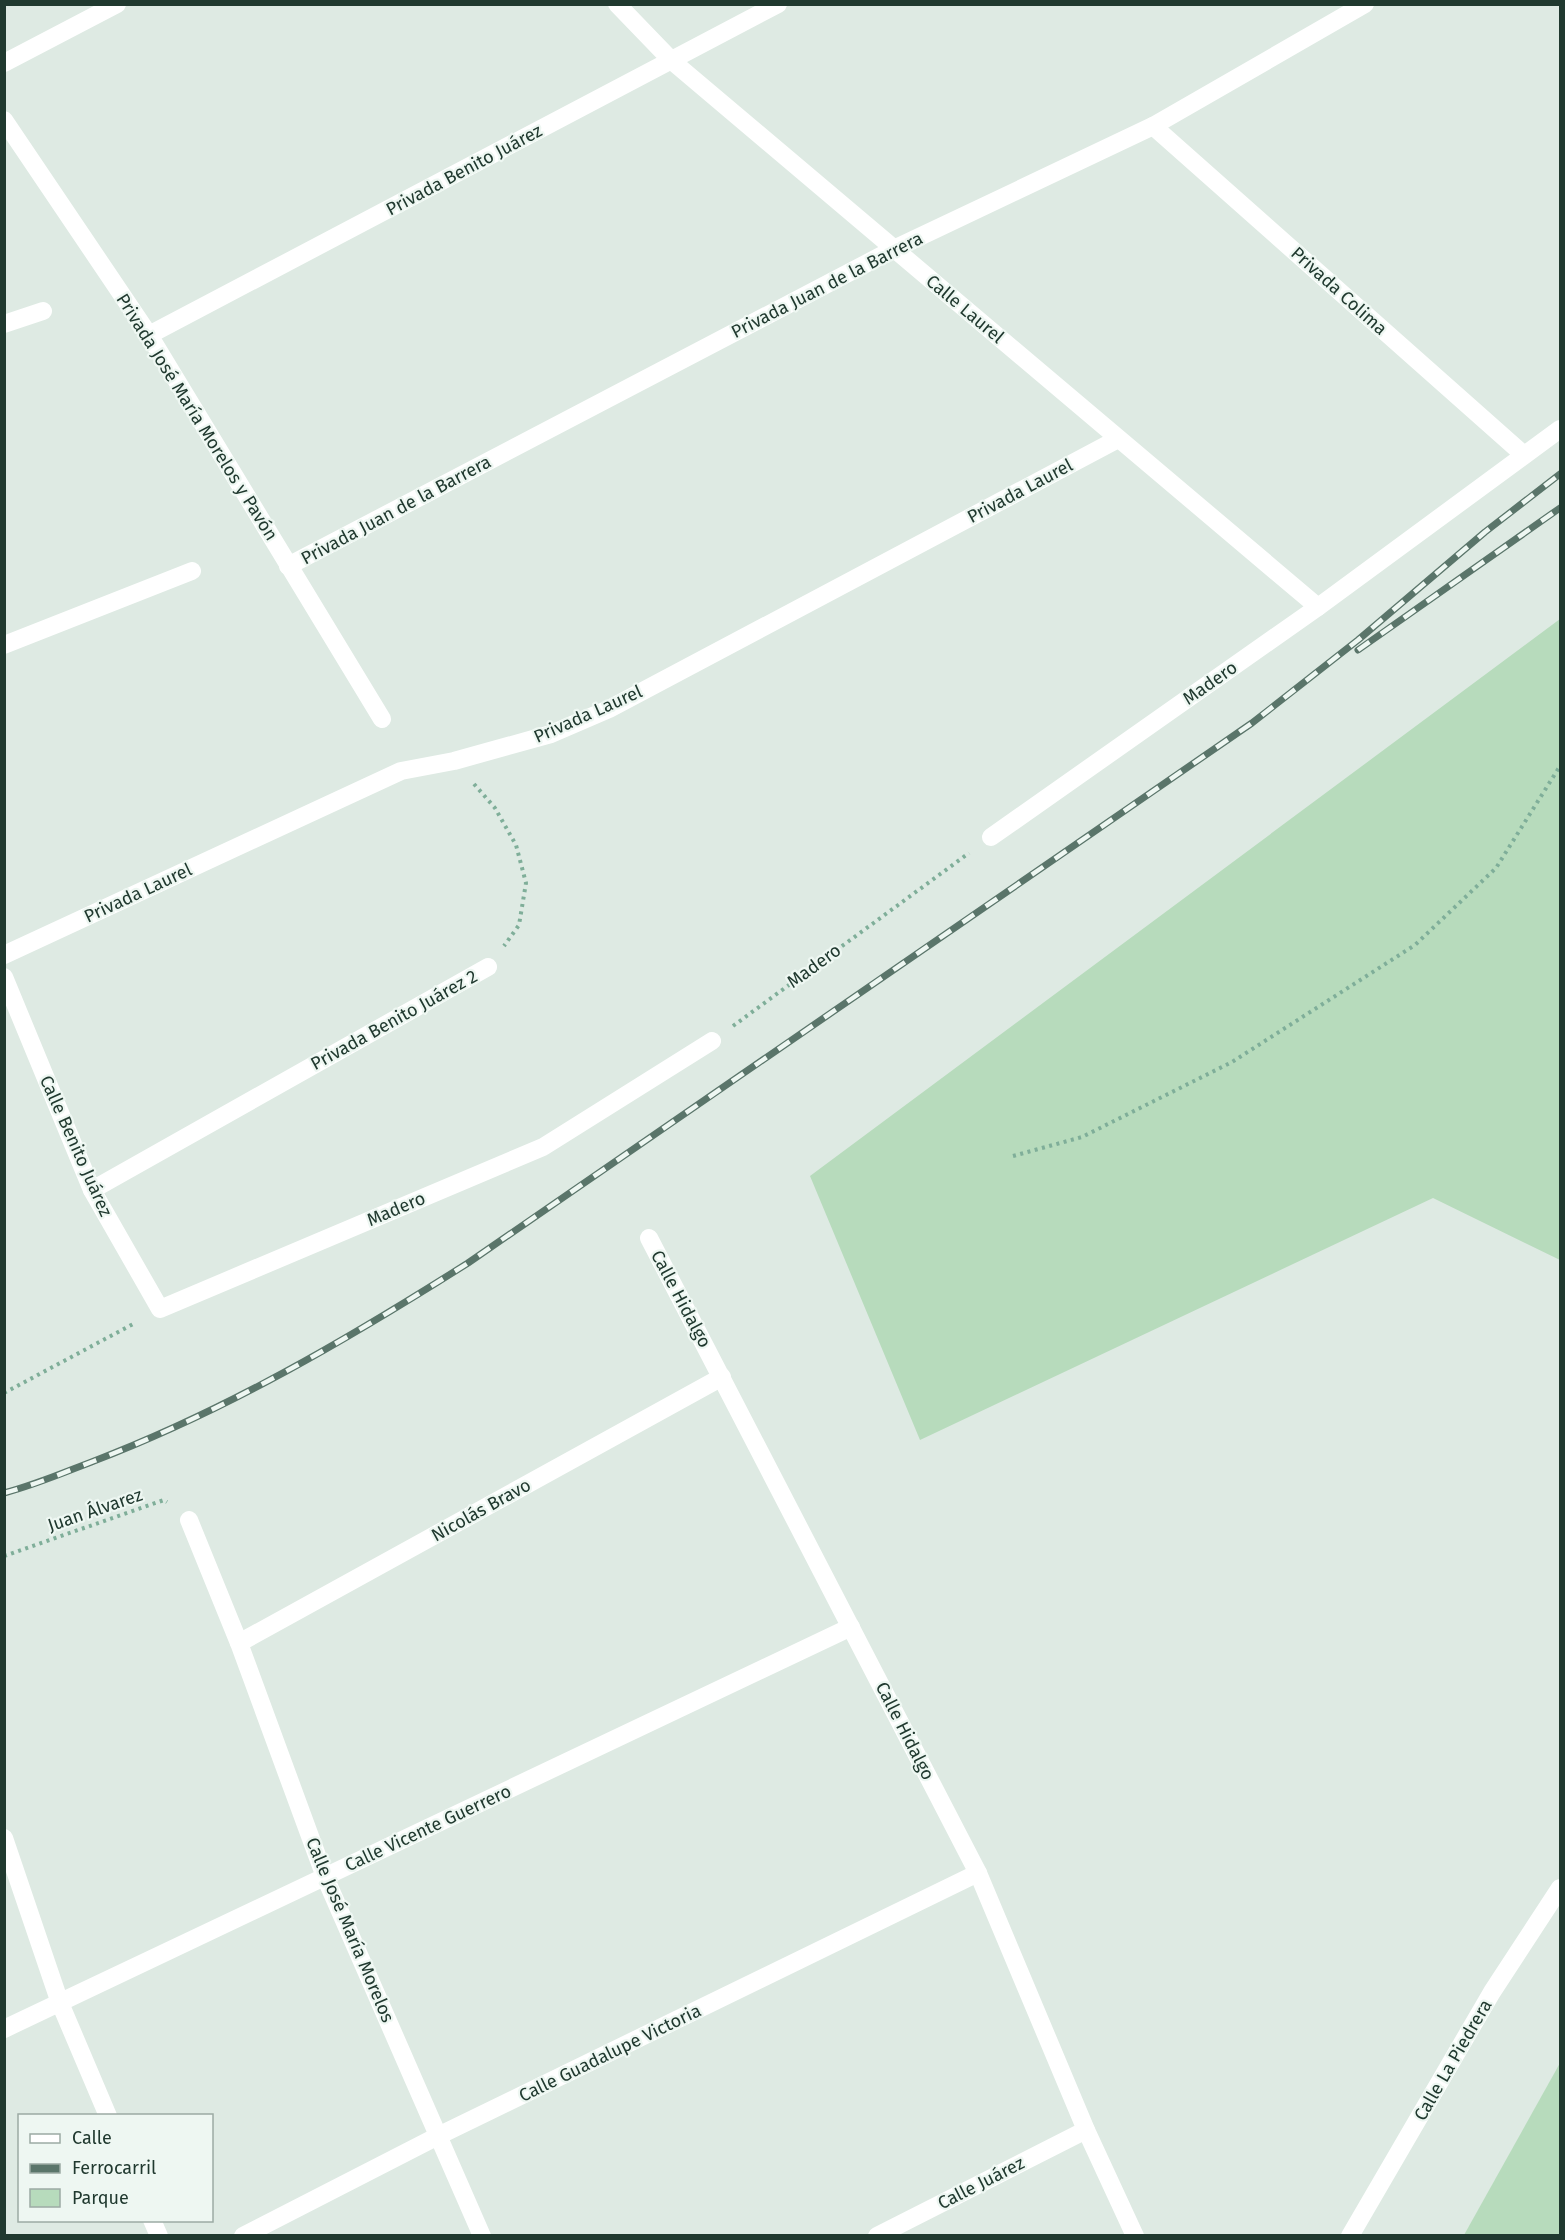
<svg xmlns="http://www.w3.org/2000/svg" width="1565" height="2240" viewBox="0 0 1565 2240" font-family="'Fira Sans',sans-serif">
	<rect width="100%" height="100%" fill="#deeae3"/>
	<g fill="#b7dbbc">
		<path d="M1560,619V1260L1433,1198L920,1440L810,1176Z"/>
		<path d="M1560,2063V2235H1464Z"/>
	</g>
	<g fill="none" stroke-linecap="round" stroke-linejoin="round">
		<g stroke="#7fae99" stroke-width="4" stroke-dasharray="3 4.5" stroke-linecap="butt">
			<path d="M474,784L495,808L516,845L526,883L519,925L504,946"/>
			<path d="M733,1026L969,853"/>
			<path d="M1013,1156L1082,1137L1232,1062L1415,945L1496,868L1560,766"/>
			<path d="M4,1393L135,1323"/>
			<path d="M4,1556L164,1500L167,1502"/>
		</g>
		<g stroke="#fff" stroke-width="18">
			<path d="M617,4L672,61L1318,607"/>
			<path d="M4,63L117,4"/>
			<path d="M4,120L149,335L382,719"/>
			<path d="M1153,126L1524,455"/>
			<path d="M4,324L43,311"/>
			<path d="M149,335L778,4"/>
			<path d="M288,566L894,249L1153,126L1365,4"/>
			<path d="M4,645L192,571"/>
			<path d="M991,837L1318,607L1560,429"/>
			<path d="M4,955L401,771L454,761L551,734L609,709L1118,439"/>
			<path d="M4,977L92,1190L160,1309L543,1147L712,1041"/>
			<path d="M92,1190L488,967"/>
			<path d="M649,1238L978,1873L1086,2130L1135,2236"/>
			<path d="M189,1520L239,1643L325,1877L482,2236"/>
			<path d="M239,1643L722,1377"/>
			<path d="M4,1838L60,2003L108,2116"/>
			<path d="M4,2029L851,1627"/>
			<path d="M152,2220L159,2236"/>
			<path d="M243,2236L438,2136L978,1873"/>
			<path d="M877,2236L1086,2130"/>
			<path d="M1350,2236L1492,1992L1560,1888"/>
		</g>
		<g stroke="#5a756a" stroke-width="7">
			<g id="rail">
				<path d="M1358,650L1560,508"/>
				<path d="M4,1493C35,1485 65,1472 94,1461C227,1410 348,1339 468,1263L1252,723L1358,640L1485,532L1560,474"/>
			</g>
		</g>
		<use href="#rail" stroke="#eef7f2" stroke-width="4.5" stroke-dasharray="14" stroke-linecap="butt"/>
	</g>
	<g text-anchor="middle" dominant-baseline="central" stroke-width="4.5" stroke-linejoin="round" paint-order="stroke">
		<g font-size="18" fill="#20392f" stroke="#eef7f2">
			<text transform="translate(464 170) rotate(-28)">Privada Benito Juárez</text>
			<text transform="translate(827 285) rotate(-27)">Privada Juan de la Barrera</text>
			<text transform="translate(1339 291) rotate(42)">Privada Colima</text>
			<text transform="translate(965 309) rotate(40)">Calle Laurel</text>
			<text transform="translate(197 417) rotate(58)">Privada José María Morelos y Pavón</text>
			<text transform="translate(1020 491) rotate(-28)">Privada Laurel</text>
			<text transform="translate(396 510) rotate(-28)">Privada Juan de la Barrera</text>
			<text transform="translate(1210 683) rotate(-35)">Madero</text>
			<text transform="translate(588 714) rotate(-24)">Privada Laurel</text>
			<text transform="translate(138 893) rotate(-25)">Privada Laurel</text>
			<text transform="translate(814 966) rotate(-36)">Madero</text>
			<text transform="translate(394 1020) rotate(-29)">Privada Benito Juárez 2</text>
			<text transform="translate(76 1146) rotate(66)">Calle Benito Juárez</text>
			<text transform="translate(396 1209) rotate(-23)">Madero</text>
			<text transform="translate(681 1299) rotate(62)">Calle Hidalgo</text>
			<text transform="translate(95 1510) rotate(-19)">Juan Álvarez</text>
			<text transform="translate(481 1510) rotate(-29)">Nicolás Bravo</text>
			<text transform="translate(905 1731) rotate(63)">Calle Hidalgo</text>
			<text transform="translate(428 1828) rotate(-25)">Calle Vicente Guerrero</text>
			<text transform="translate(350 1930) rotate(67)">Calle José María Morelos</text>
			<text transform="translate(610 2053) rotate(-26)">Calle Guadalupe Victoria</text>
			<text transform="translate(1453 2060) rotate(-60)">Calle La Piedrera</text>
			<text transform="translate(981 2183) rotate(-27)">Calle Juárez</text>
		</g>
	</g>
	<rect width="1565" height="2240" fill="none" stroke="#20392f" stroke-width="12"/>
	<rect x="18" y="2114" width="195" height="108" fill="#eef7f2" stroke="#9caba4" stroke-width="1.5"/>
	<rect x="30" y="2134" width="30" height="9" fill="#ffffff" stroke="#9caba4" stroke-width="1.5"/>
	<text x="72" y="2144" font-size="18" fill="#20392f">Calle</text>
	<rect x="30" y="2164" width="30" height="9" fill="#5a756a" stroke="#9caba4" stroke-width="1.5"/>
	<text x="72" y="2174" font-size="18" fill="#20392f">Ferrocarril</text>
	<rect x="30" y="2189" width="30" height="18" fill="#b7dbbc" stroke="#9caba4" stroke-width="1.5"/>
	<text x="72" y="2204" font-size="18" fill="#20392f">Parque</text>
</svg>
